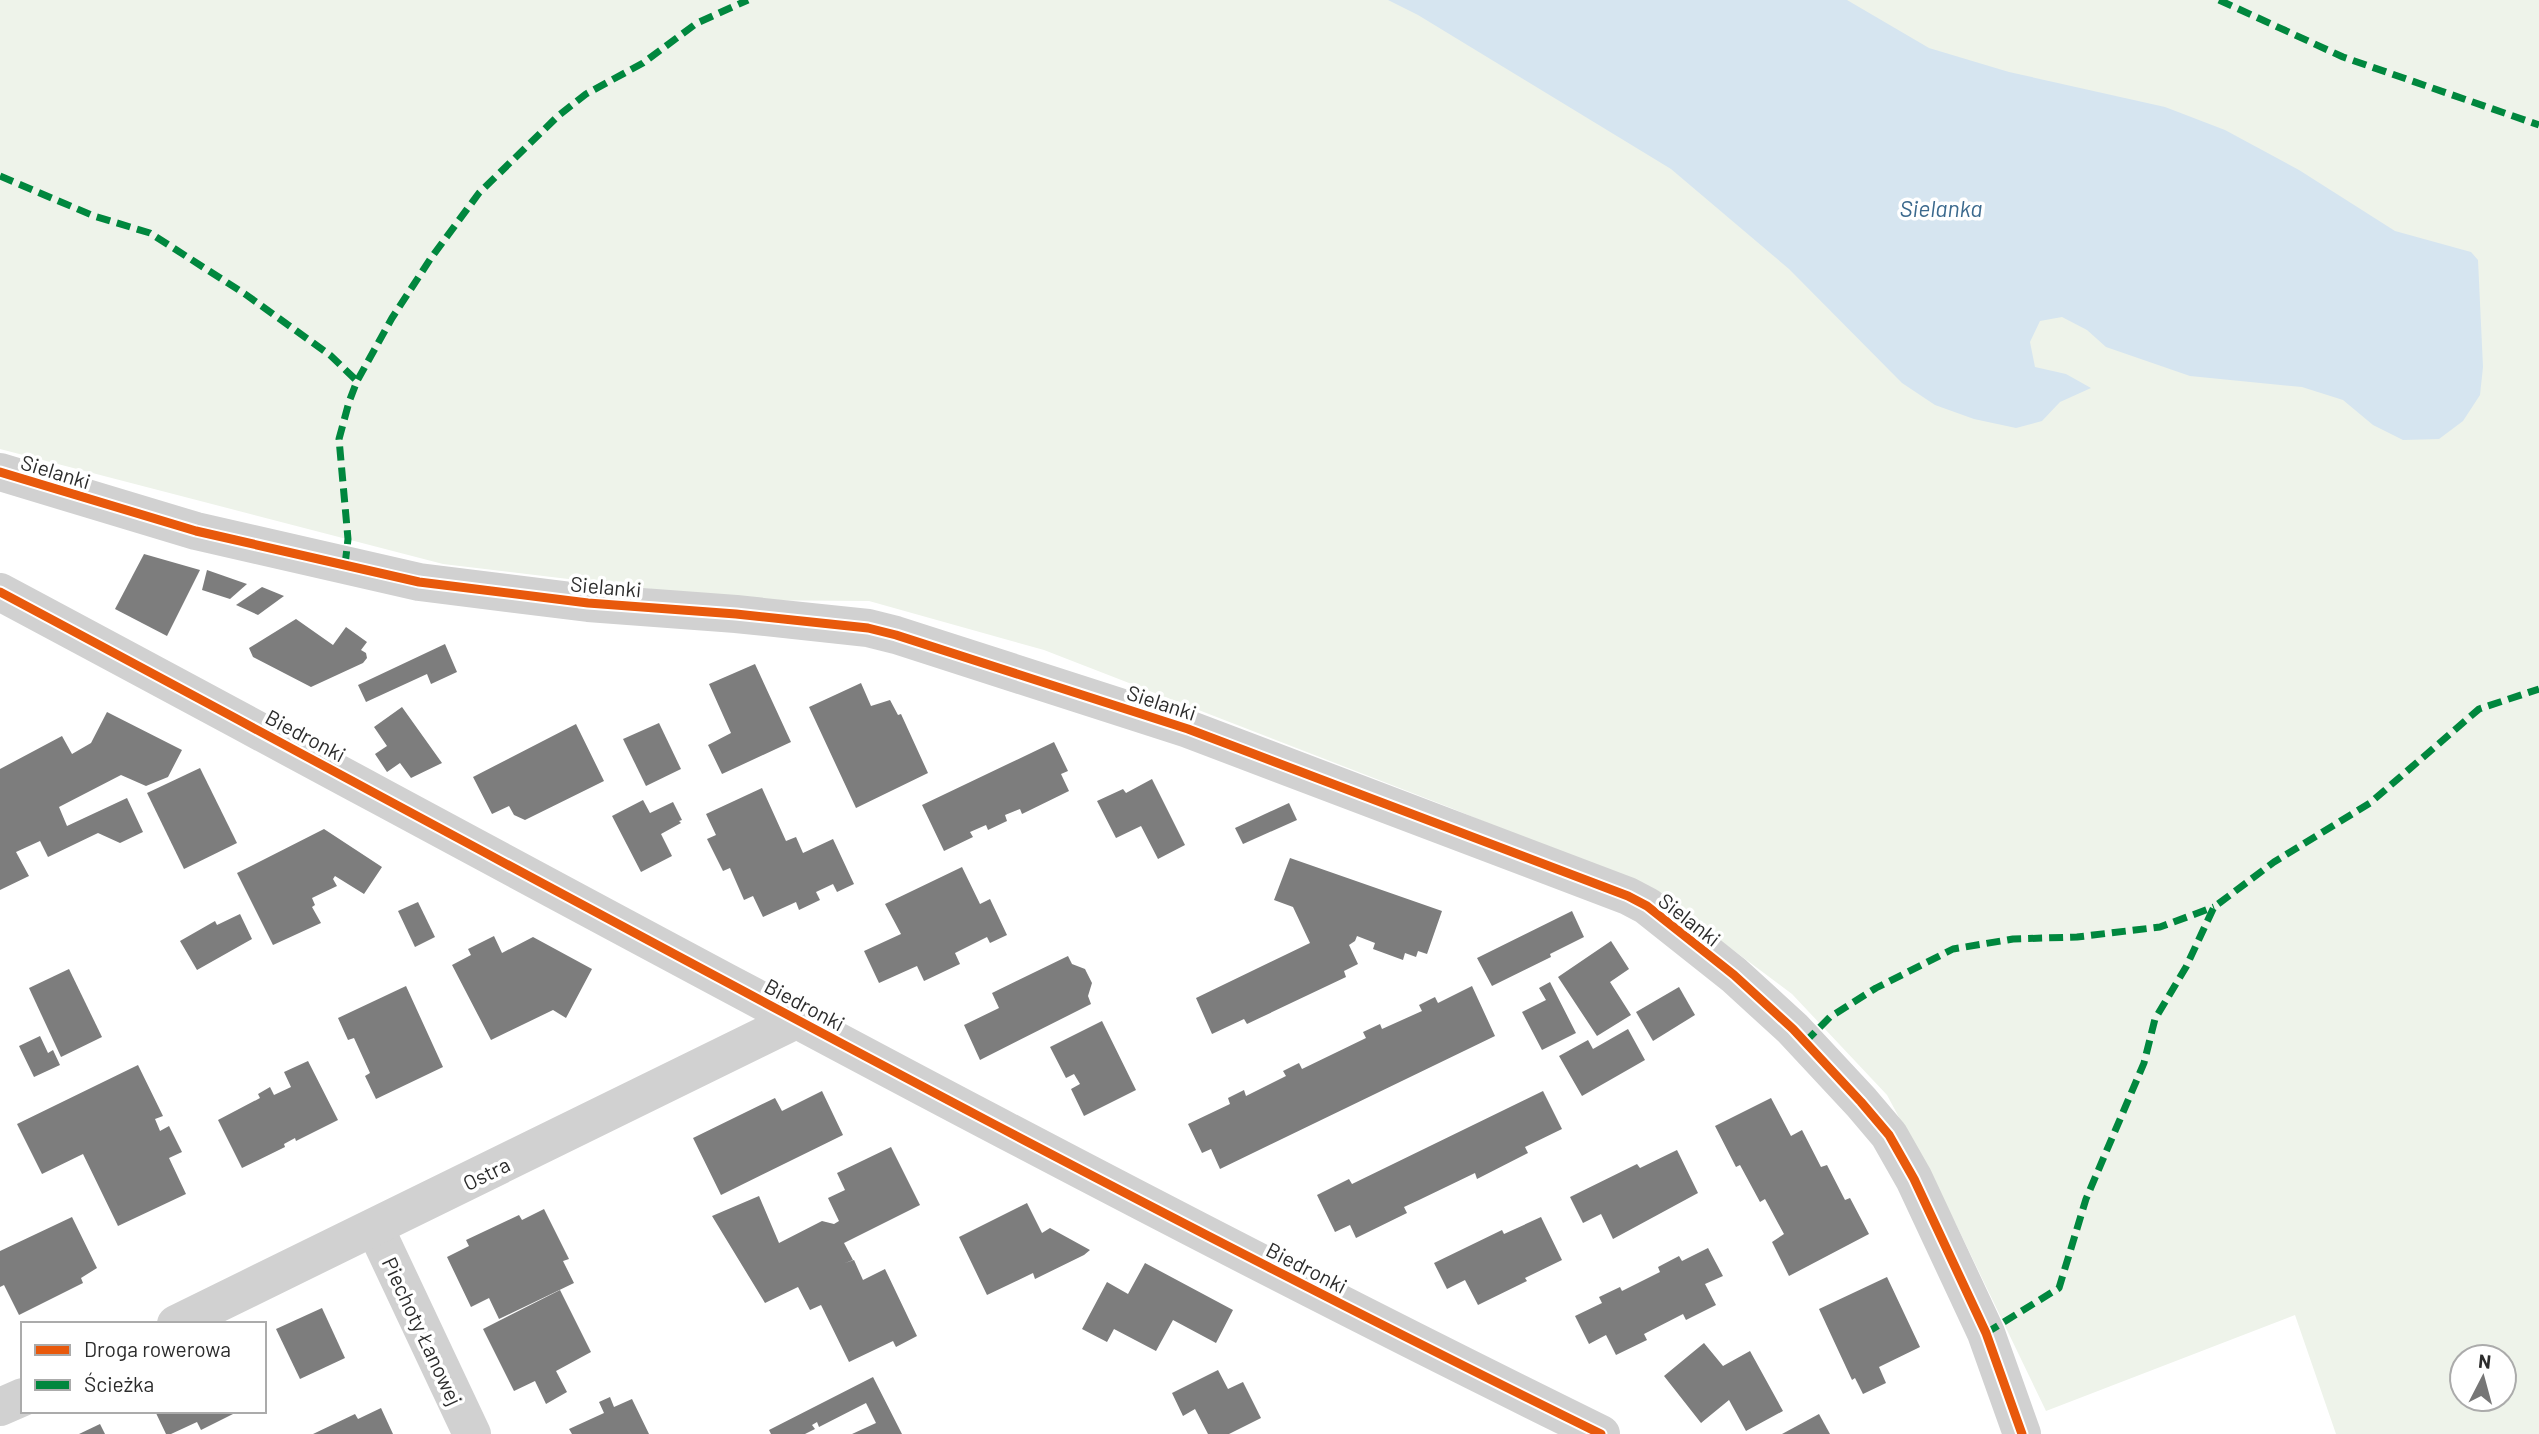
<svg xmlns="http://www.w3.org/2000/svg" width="2539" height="1434" viewBox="0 0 2539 1434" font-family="Barlow,sans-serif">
	<rect width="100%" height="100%" fill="#fff"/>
	<path fill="#eef3ea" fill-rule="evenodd" d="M0,0H2539V1434H2336L2295,1315L2046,1411L1954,1220L1887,1095L1792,994L1654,891L1451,808L1044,650L869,601L743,600L443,564L0,449ZM2462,1357H2504V1399H2462Z"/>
	<path fill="#d6e5f0" d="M1388,0H1847L1929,48L2009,72L2165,107L2225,130L2299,170L2395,231L2471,252L2478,260L2483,367L2480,395L2463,421L2439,439L2403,440L2373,425L2343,400L2302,387L2190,376L2106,347L2087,330L2062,317L2040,321L2030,342L2035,367L2066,374L2091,388L2060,402L2042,421L2016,428L1974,419L1935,405L1902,383L1789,269L1671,169L1418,15Z"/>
	<g fill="#7d7d7d">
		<path d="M144,554L200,570L167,636L115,609Z"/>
		<path d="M207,570L247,584L230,599L202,590Z"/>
		<path d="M262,587L284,596L258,615L236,605Z"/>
		<path d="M296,619L333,645L346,627L367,642L361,650L366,653L367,658L363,663L311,687L253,657L249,648Z"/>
		<path d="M445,644L457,672L431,684L427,674L366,702L358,685Z"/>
		<path d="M755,664L791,742L722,774L708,745L731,733L709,684Z"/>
		<path d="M861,683L871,706L890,700L898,715L901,714L928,773L856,808L809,707Z"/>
		<path d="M402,707L442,763L411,778L400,763L387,772L375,754L387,746L374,727Z"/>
		<path d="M107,712L182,750L168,777L146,786L121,775L59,807L67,826L127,798L143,832L120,843L98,833L48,857L40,841L16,852L29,876L0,890V769L62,736L72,754L91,743Z"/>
		<path d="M659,723L681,769L646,786L623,739Z"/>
		<path d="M576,724L604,781L525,820L514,815L509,806L492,814L473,777Z"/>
		<path d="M1054,742L1068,771L1061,774L1069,791L1022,814L1020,809L1005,815L1007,821L988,830L986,825L970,832L973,837L944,851L922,805Z"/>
		<path d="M200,768L237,843L184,869L147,793Z"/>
		<path d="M1152,779L1185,845L1158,859L1141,826L1116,838L1097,801L1123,789L1126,793Z"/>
		<path d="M762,788L786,841L796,837L803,853L833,839L854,884L837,892L833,884L816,892L820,900L799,910L796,902L763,917L753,896L744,900L730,868L723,871L707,839L716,835L706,814Z"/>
		<path d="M643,800L650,813L673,802L682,820L679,821L681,823L661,834L672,856L641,872L612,816Z"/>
		<path d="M1289,803L1297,820L1243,844L1235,828Z"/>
		<path d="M324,829L382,867L364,894L335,876L333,879L337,886L312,898L315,905L312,907L321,923L273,945L237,873Z"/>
		<path d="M1290,858L1442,911L1427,954L1418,951L1416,957L1405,953L1403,960L1373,949L1375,943L1357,936L1355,941L1349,945L1358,964L1344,971L1346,977L1247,1024L1244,1019L1212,1034L1196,998L1310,943L1293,907L1274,900Z"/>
		<path d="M962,867L980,904L990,899L1007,935L990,943L987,937L955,953L960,964L924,981L917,966L879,983L864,951L901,934L885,904Z"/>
		<path d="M418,902L435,937L415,947L398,911Z"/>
		<path d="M1572,911L1584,937L1550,954L1551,957L1492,986L1477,958Z"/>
		<path d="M240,914L252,939L197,970L180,941L215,921L217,925Z"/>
		<path d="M494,936L502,953L533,937L592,969L566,1018L553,1010L491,1040L452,965L471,955L468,949Z"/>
		<path d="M1611,941L1629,969L1610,982L1631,1015L1597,1036L1558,977Z"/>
		<path d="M1068,956L1072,964L1085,969L1092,983L1088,996L1091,1004L980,1060L964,1025L999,1008L992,993Z"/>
		<path d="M69,969L102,1037L61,1057L29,988Z"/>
		<path d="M1550,982L1576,1033L1542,1050L1522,1012L1546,1000L1539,988Z"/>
		<path d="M406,986L443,1067L376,1099L365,1076L370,1073L354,1038L348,1040L338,1018Z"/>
		<path d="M1472,986L1495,1036L1220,1169L1211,1149L1202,1153L1188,1124L1230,1104L1228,1098L1244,1090L1246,1096L1286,1076L1283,1071L1299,1063L1302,1069L1366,1038L1363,1032L1380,1024L1382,1029L1422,1011L1419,1005L1435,997L1438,1003Z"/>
		<path d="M1679,987L1695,1015L1653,1041L1636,1012Z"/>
		<path d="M1102,1021L1136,1090L1084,1116L1071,1089L1080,1084L1074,1074L1066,1078L1050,1047Z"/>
		<path d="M1628,1029L1645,1060L1582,1096L1559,1056L1588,1040L1593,1049Z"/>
		<path d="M40,1036L48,1053L53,1050L60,1065L34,1077L19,1046Z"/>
		<path d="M308,1061L338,1120L296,1141L295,1138L284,1144L285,1147L242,1168L218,1120L260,1098L258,1094L270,1087L274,1095L291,1087L284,1072Z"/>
		<path d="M138,1065L163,1116L155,1119L160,1131L169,1126L182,1152L169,1158L186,1194L118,1226L83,1154L42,1174L17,1124Z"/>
		<path d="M822,1091L843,1135L721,1195L693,1138L775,1098L782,1111Z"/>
		<path d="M1543,1091L1562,1129L1525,1147L1528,1153L1477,1179L1475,1173L1419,1200L1404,1207L1407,1213L1356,1238L1350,1225L1335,1232L1317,1195L1349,1179L1352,1184Z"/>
		<path d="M1771,1098L1791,1136L1802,1130L1821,1167L1827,1165L1845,1200L1850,1198L1869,1234L1789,1276L1772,1242L1784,1234L1765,1199L1760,1202L1740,1165L1736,1167L1715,1126Z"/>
		<path d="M891,1147L920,1205L844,1243L853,1260L845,1263L854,1260L863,1280L885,1269L917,1336L896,1347L893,1341L849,1362L821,1305L810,1310L798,1287L765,1303L712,1216L759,1196L779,1243L822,1221L834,1224L839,1221L828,1198L845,1190L837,1173Z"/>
		<path d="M1677,1150L1698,1193L1613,1239L1601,1214L1583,1223L1570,1197L1637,1164L1640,1168Z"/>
		<path d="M1027,1203L1042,1233L1050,1228L1090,1250L1084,1255L1035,1279L1033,1273L987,1295L959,1237Z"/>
		<path d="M544,1209L569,1259L563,1261L574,1283L499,1319L489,1298L471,1307L447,1257L469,1246L466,1240L519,1215L522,1220Z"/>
		<path d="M72,1217L97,1268L81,1278L83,1283L19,1315L4,1285L0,1287V1251Z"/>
		<path d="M1541,1217L1562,1260L1525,1278L1527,1281L1478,1305L1465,1280L1447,1289L1434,1263L1502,1230L1504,1234Z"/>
		<path d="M1708,1248L1723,1276L1705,1284L1716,1305L1686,1320L1683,1314L1644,1334L1647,1340L1616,1355L1606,1335L1589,1344L1575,1316L1602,1303L1599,1297L1620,1287L1622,1291L1660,1272L1658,1267L1679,1256L1682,1261Z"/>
		<path d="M1145,1263L1233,1310L1216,1343L1173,1320L1156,1351L1114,1329L1107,1342L1082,1329L1107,1282L1128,1294Z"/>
		<path d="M1887,1277L1920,1347L1879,1367L1886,1383L1863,1394L1855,1378L1852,1380L1819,1309Z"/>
		<path d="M560,1290L591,1352L556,1371L567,1392L546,1404L535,1381L514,1391L483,1329Z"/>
		<path d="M322,1308L345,1358L300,1379L276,1329Z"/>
		<path d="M1704,1343L1723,1366L1750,1351L1783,1411L1746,1431L1729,1400L1701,1423L1664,1376Z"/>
		<path d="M1218,1370L1228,1389L1243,1382L1261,1418L1229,1434H1208L1195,1409L1183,1416L1172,1393Z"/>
		<path d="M873,1377L902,1434H852L876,1423L866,1403L819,1427L817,1422L812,1425L815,1429L805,1434H771L769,1430Z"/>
		<path d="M610,1397L614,1407L632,1399L649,1434H572L569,1429L604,1413L599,1402Z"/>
		<path d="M381,1408L393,1434H313L355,1414L358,1419Z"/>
		<path d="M155,1411H239L201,1430L197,1422L171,1434H166Z"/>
		<path d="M1819,1414L1830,1434H1782Z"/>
		<path d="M100,1424L105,1434H79Z"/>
	</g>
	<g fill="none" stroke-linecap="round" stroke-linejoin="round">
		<g stroke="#d1d1d1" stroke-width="38">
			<path d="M0,472L196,531L419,582L588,603L736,614L868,628L896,635L1188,729L1628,896L1647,906L1734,975L1793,1029L1861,1102L1889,1135L1914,1179L1986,1333L2022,1434"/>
			<path d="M0,592C532,876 1059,1168 1601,1434"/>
			<path d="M375,1228L472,1434"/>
			<path d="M176,1324L796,1020"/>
			<path d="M0,1407L23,1397"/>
		</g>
		<g stroke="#00873e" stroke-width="7" stroke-dasharray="14 7" stroke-linecap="butt">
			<path d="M2219,0L2343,57L2539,125"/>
			<path d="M0,176L94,216L150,233L245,294L330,355L357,381"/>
			<path d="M345,565L348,539L339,439L349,402L357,381L392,318L431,258L479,193L558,116L586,94L643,63L697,23L748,0"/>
			<path d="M1805,1042L1830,1017L1876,988L1953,949L2013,939L2077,937L2160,927L2214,907"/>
			<path d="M1986,1333L2059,1288L2086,1199L2144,1063L2155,1019L2186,967L2214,907L2274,862L2370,803L2479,709L2539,689"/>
		</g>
		<g stroke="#fff" stroke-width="13">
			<g id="cycleway">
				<path d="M0,472L196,531L419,582L588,603L736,614L868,628L896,635L1188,729L1628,896L1647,906L1734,975L1793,1029L1861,1102L1889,1135L1914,1179L1986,1333L2022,1434"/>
				<path d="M0,592C532,876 1059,1168 1601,1434"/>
			</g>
		</g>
		<use href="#cycleway" stroke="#e8590c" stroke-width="9"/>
	</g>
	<g text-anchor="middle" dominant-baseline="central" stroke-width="7" stroke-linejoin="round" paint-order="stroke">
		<g font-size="21" fill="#2c2c2c" stroke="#fff">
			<text transform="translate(56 471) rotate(17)">Sielanki</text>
			<text transform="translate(606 586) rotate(5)">Sielanki</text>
			<text transform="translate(1162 702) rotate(18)">Sielanki</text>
			<text transform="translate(306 735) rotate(28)">Biedronki</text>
			<text transform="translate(1690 919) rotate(38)">Sielanki</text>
			<text transform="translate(805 1004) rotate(28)">Biedronki</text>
			<text transform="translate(486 1173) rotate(-26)">Ostra</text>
			<text transform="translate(1307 1267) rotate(27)">Biedronki</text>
			<text transform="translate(423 1331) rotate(65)">Piechoty Łanowej</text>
		</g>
		<g font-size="23" font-style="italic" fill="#3b698d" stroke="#fff">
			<text x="1941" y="208">Sielanka</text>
		</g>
	</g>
	<rect x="21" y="1322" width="245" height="91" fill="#ffffff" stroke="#ababab" stroke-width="2"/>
	<rect x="35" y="1345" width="35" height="10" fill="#e8590c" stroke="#ababab" stroke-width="2"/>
	<text x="84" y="1357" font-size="21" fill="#2c2c2c">Droga rowerowa</text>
	<rect x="35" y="1380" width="35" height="10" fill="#00873e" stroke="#ababab" stroke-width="2"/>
	<text x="84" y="1392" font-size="21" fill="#2c2c2c">Ścieżka</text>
	<g transform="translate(2483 1378) rotate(6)"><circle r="33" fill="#ffffff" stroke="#ababab" stroke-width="2"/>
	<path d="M0-5L12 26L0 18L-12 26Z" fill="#767676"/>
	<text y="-10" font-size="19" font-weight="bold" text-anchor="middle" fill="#2c2c2c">N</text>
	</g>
</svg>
